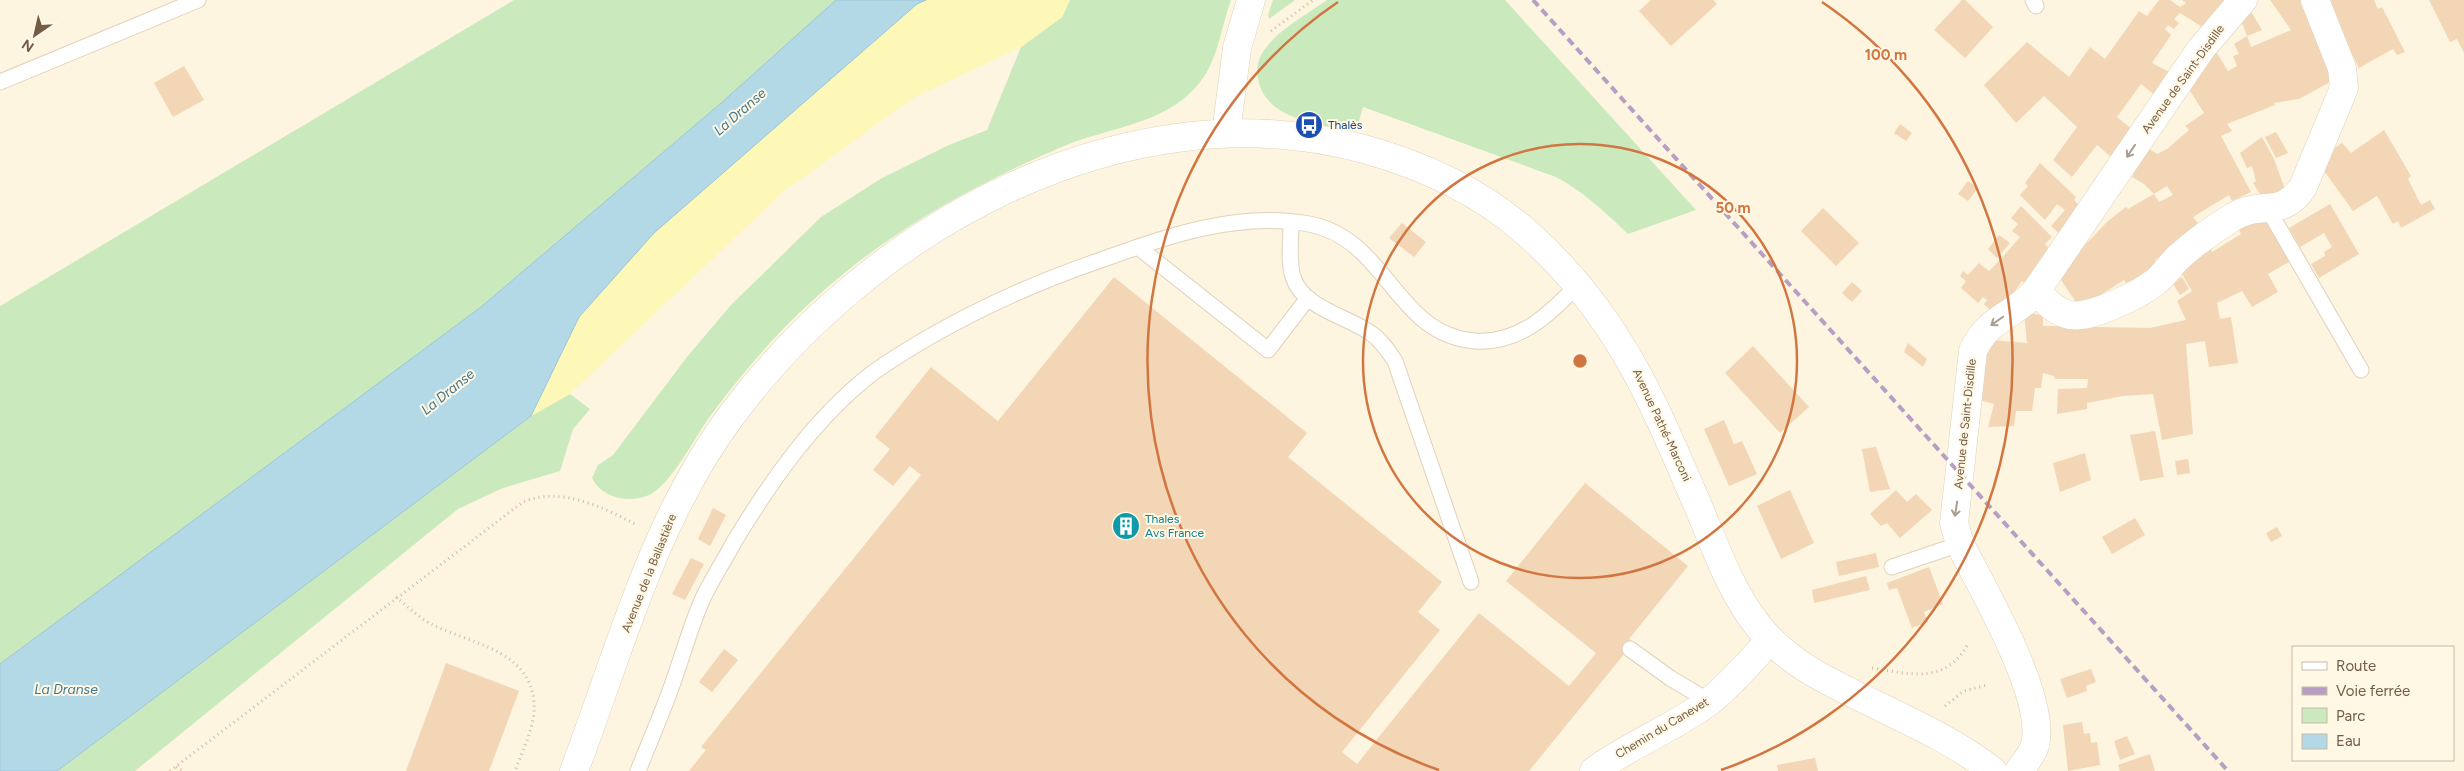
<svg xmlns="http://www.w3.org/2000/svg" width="2464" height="771" viewBox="0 0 2464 771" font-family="Figtree,sans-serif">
	<rect width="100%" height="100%" fill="#fdf5df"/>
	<g fill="#caeabe">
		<path d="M514,0H836L720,104L481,307L0,664V306Z"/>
		<path d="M1070,0H1231C1220,30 1218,63 1196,87C1164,124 1107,128 1064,146C972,185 884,234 811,302C774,335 741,375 711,415C696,435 672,483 651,494C631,504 602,499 592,478L598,465L613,455L687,357L731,305L821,217L882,178L949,145L987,130L1021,47L1062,17Z"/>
		<path d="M1273,0H1295L1269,19L1268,15Z"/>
		<path d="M1327,0H1505L1696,210L1628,234C1605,212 1584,192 1556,177L1363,107L1356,131C1321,124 1266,121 1258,79C1255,65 1260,54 1269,44C1282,28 1309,13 1327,0Z"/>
		<path d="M570,394L590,409L573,429L560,471L503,488L458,509L135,771H57L531,416Z"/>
	</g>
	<path fill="#fdf7b8" d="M926,0H1070L1062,17L1021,47L913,98L783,192L570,394L531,416L579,317L654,233L917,4Z"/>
	<path fill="#b3d8e6" stroke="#9ac6d8" d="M836,0H926L917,4L654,233L579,317L531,416L57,771H0V664L481,307L720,104Z"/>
	<g fill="#f2d6b6" fill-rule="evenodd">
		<path d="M1651,0H1713L1717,4L1671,46L1639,11Z"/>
		<path d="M1962,0H1965L1993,27L1965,58L1934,30Z"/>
		<path d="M2159,0H2170L2180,7L2186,3L2182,0H2234L2207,30L2180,13L2174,19L2179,23L2174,29L2168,25L2165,29L2171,35L2152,63L2173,74H2166L2155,92L2158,94L2157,97L2141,84L2117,117L2135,132L2127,134L2110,156L2097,145L2072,177L2053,160L2077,127L2044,96L2016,123L1984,85L2027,42L2069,77L2090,47L2105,59L2139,11L2147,16Z"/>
		<path d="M2270,0H2309L2305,2L2332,81L2299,99L2274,103L2275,105L2227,124L2232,131L2221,136L2251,192L2232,201L2229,195L2193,217L2200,226L2155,260L2160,267L2130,288L2124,280L2080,308L2057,274L2108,221L2126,207L2128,209L2154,194L2144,184L2132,177L2148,148L2157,154L2167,149L2189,130L2185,126L2204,113L2187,86L2215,50L2228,71L2237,66L2233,56L2239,54L2234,44L2247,36L2251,47L2291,30ZM2167,186L2173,195L2159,202L2154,194Z"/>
		<path d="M2325,0H2374L2378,9L2382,7L2405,52L2397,55L2393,49L2359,68Z"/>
		<path d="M2429,0H2464V53L2457,39L2450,42Z"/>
		<path d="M2250,10L2262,30L2247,36L2240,18Z"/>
		<path d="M184,66L204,100L173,117L154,83Z"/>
		<path d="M1900,124L1912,133L1906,141L1894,133Z"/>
		<path d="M2384,130L2411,176L2408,179L2421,205L2430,200L2435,209L2401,228L2398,221L2393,224L2377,196L2353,211L2322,168L2330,151L2342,143L2351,153Z"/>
		<path d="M2276,132L2288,153L2276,158L2265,137Z"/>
		<path d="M2262,137L2274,159L2286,192L2265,202L2253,183L2256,181L2252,166L2247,168L2240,153Z"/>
		<path d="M2040,163L2076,197L2074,200L2083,210L2063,237L2051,226L2065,210L2057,204L2045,220L2020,195L2028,186L2025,183Z"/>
		<path d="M1968,181L1978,188L1968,201L1958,194Z"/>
		<path d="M2330,204L2359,254L2319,278L2311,264L2325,256L2324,252L2332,247L2324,233L2300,247L2289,228Z"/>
		<path d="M2021,206L2052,237L2045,244L2053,253L2028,286L2022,281L2013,294L1992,312L1984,304L1987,300L1983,297L1978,303L1961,288L1966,281L1960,276L1963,271L1968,275L1979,263L1989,271L2000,260L2020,237L2012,231L2018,224L2011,218Z"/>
		<path d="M1823,208L1859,243L1836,266L1801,231Z"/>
		<path d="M2262,215L2289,262L2268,274L2278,292L2252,307L2242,291L2217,303L2220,319L2231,317L2238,363L2209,367L2205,341L2186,344L2193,434L2162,440L2153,394L2123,396L2087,403V409L2057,414L2058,389L2087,388L2088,379H2055L2054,376L2043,373L2041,388H2035L2032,411H2016L2014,426L1988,427L1994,404L1980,400L1986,349L1991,340L2027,343L2024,313L2043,315V326L2150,328L2186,320L2177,301L2192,291L2179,269L2211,249L2212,252L2241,234L2238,228Z"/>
		<path d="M1402,223L1426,242L1414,257L1389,238Z"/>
		<path d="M1999,235L2010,243L1997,258L1988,249Z"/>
		<path d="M1114,277L1307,433L1288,457L1442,582L1418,612L1440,630L1342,752L1357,764L1479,613L1569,686L1596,653L1506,581L1585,483L1688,566L1629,639L1634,642L1529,771H689L706,750L701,747L921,475L910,466L893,486L873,470L890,449L875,437L931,367L998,421Z"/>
		<path d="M2182,277L2189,289L2180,295L2173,284Z"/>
		<path d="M1852,282L1862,291L1852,302L1842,293Z"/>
		<path d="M1908,343L1927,359L1923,367L1904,352Z"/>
		<path d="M1753,346L1809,407L1780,433L1725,373Z"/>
		<path d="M1724,420L1734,444L1742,441L1757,474L1729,486L1704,429Z"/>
		<path d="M2155,431L2164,477L2140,481L2130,435Z"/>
		<path d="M1876,447L1890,489L1870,492L1862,449Z"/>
		<path d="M2085,453L2091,480L2060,492L2053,463Z"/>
		<path d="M2188,459L2190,473L2177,475L2175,461Z"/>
		<path d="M1790,490L1814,543L1781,559L1757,506Z"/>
		<path d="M1896,490L1907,502L1916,494L1932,510L1900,538L1887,523L1881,526L1870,514Z"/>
		<path d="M713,508L726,515L710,546L698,539Z"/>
		<path d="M2135,518L2145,535L2112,554L2102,537Z"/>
		<path d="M2277,527L2282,536L2271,542L2266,533Z"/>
		<path d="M1876,553L1879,567L1839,576L1836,562Z"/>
		<path d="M691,558L704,564L685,600L672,594Z"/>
		<path d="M1929,567L1943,604L1924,612L1928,622L1912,628L1897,588L1889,590L1887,583Z"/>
		<path d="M1866,576L1870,590L1814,603L1812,590Z"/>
		<path d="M724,649L738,660L712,692L699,682Z"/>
		<path d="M446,663L519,691L489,771H406Z"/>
		<path d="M2091,669L2096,682L2086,686L2087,691L2067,698L2060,679Z"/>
		<path d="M2082,722L2084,734L2090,733L2091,743L2097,742L2100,765L2068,771L2063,725Z"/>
		<path d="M2127,736L2135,754L2120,760L2114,741Z"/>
		<path d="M2150,754L2155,771H2120L2118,765Z"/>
		<path d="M1815,758L1818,771H1778L1777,765Z"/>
	</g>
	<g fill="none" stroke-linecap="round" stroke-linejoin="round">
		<g stroke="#e0d1bb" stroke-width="17">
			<g id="service">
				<path d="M2033,0L2036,6"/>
				<path d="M0,82L198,0"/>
				<path d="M2268,209L2361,370"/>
				<path d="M1291,223C1291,240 1288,260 1293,277C1303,309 1348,316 1372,334C1382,341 1388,351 1395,361L1471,582"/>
				<path d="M1138,247L1268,350L1308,298"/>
				<path d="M1892,567L1960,544"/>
				<path d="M1630,649L1670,678L1709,701"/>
				<path d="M638,771C649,743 661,716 671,688C682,658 690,627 703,598C712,579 724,561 734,542C771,481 814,419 870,375C887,362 906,351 924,340C979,308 1037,282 1098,261C1165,237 1236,211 1309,224C1388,239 1395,335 1475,341C1520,344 1549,314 1578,285"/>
			</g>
		</g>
		<g stroke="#e0d1bb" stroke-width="29">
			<g id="minor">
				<path d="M1226,133L1237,48L1251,0"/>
				<path d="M2036,291C2046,301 2055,312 2070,315C2090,319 2138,295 2154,283C2165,275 2171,263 2181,255C2197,241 2215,228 2233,217C2260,200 2282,219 2303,187L2344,88L2342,68L2315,0"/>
				<path d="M574,771C620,650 653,521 731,416C872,226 1125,85 1364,149C1425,166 1480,191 1527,233C1615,311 1650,394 1695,499C1714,542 1729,590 1759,627C1788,663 1827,681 1868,701C1911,722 1954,741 1993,771"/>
				<path d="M1594,771C1631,744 1674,728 1710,701C1732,683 1751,661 1770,640"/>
				<path d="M2019,771C2025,763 2032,755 2035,745C2047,697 1982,588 1960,544L1954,523L1973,351C1988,317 2015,316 2036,291L2201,49L2243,0"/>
			</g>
		</g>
		<g stroke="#d7b99a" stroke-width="3" stroke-dasharray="1 4" stroke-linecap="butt">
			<path d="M1271,31L1313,0"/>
			<path d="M396,597C408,607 419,618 433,625C475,645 538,652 534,713C532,732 522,752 515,771"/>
			<path d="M1872,668C1910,674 1945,685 1968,644"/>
			<path d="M1945,706L1964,691L1987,685"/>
			<path d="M176,767L183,771"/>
			<path d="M170,771L523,502C561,486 602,507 637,525"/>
		</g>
		<use href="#service" stroke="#fff" stroke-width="15"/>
		<use href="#minor" stroke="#fff" stroke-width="28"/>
		<path stroke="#b89ec5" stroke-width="4" stroke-dasharray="8 5" stroke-linecap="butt" d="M1533,0L2228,771"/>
	</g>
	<defs><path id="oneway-shaft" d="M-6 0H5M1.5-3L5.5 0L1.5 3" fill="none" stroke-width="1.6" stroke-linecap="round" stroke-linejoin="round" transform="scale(1.25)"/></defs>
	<g stroke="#ab9d90">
		<use href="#oneway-shaft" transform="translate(2131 151) rotate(124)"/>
		<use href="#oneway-shaft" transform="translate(1997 321) rotate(145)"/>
		<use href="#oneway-shaft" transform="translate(1956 509) rotate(99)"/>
	</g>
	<g fill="none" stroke="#d27641" stroke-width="2.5">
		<circle cx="1580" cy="361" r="217"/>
		<path d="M1439 770A433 433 0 0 1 1338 2M1822 2A433 433 0 0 1 1721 770"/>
	</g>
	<defs>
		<g id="bus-disc" transform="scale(1.4375)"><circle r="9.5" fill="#1a4fb4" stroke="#fff8e5"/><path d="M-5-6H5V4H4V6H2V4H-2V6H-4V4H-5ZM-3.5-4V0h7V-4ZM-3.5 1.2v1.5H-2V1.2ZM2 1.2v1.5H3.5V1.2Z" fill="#fff"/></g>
		<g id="building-disc" transform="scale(1.4375)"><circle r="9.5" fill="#0f9aa8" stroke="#fff8e5"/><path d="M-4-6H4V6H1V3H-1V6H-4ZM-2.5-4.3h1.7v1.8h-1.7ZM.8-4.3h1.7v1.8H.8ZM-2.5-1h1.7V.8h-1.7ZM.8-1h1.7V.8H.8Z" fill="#fff"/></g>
	</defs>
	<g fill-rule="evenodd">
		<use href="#bus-disc" x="1309" y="125"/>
		<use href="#building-disc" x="1126" y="526"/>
	</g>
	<g text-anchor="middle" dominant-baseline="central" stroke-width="4" stroke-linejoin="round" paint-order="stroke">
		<g font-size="12" fill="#735c46" stroke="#fff8e5">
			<text transform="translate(2183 79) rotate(-54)">Avenue de Saint-Disdille</text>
			<text transform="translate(1965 424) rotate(-84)">Avenue de Saint-Disdille</text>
			<text transform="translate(1662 425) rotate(65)">Avenue Pathé-Marconi</text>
			<text transform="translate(649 573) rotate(-68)">Avenue de la Ballastière</text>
			<text transform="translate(1662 728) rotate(-31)">Chemin du Canevet</text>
		</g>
		<g font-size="12" fill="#164399" stroke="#fff8e5" text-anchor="start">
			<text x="1328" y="125">Thalès</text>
		</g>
		<g font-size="12" fill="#0d838f" stroke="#fff8e5" text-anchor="start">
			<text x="1145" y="519">Thales<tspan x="1145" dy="14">Avs France</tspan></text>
		</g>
		<g font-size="14" font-style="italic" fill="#42788e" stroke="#fff8e5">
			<text transform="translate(740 112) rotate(-41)">La Dranse</text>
			<text transform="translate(448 392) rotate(-39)">La Dranse</text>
			<text x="66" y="689">La Dranse</text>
		</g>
	</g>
	<circle cx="1580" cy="361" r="8" fill="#d27641" stroke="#fff8e5" stroke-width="2.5"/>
	<g font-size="15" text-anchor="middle" font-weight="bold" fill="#d27641" stroke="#fff8e5" stroke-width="4" stroke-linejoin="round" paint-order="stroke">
		<text x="1886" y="60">100 m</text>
		<text x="1733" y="213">50 m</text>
	</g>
	<rect x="2292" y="646" width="162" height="115" fill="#fff8e5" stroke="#c7baa5"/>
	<rect x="2302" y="662" width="25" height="8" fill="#ffffff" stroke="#c7baa5"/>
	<text x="2336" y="671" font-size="15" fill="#735c46">Route</text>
	<rect x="2302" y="687" width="25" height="8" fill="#b89ec5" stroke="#c7baa5"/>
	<text x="2336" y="696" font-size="15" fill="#735c46">Voie ferrée</text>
	<rect x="2302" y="708" width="25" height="15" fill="#caeabe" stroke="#c7baa5"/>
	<text x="2336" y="721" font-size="15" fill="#735c46">Parc</text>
	<rect x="2302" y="734" width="25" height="15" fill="#b3d8e6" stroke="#c7baa5"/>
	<text x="2336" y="746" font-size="15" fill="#735c46">Eau</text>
	<g transform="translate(35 35) rotate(214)" stroke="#fff8e5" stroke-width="4" paint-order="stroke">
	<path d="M0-4L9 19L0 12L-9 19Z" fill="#735c46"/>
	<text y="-8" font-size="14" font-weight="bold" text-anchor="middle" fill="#735c46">N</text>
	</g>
</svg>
